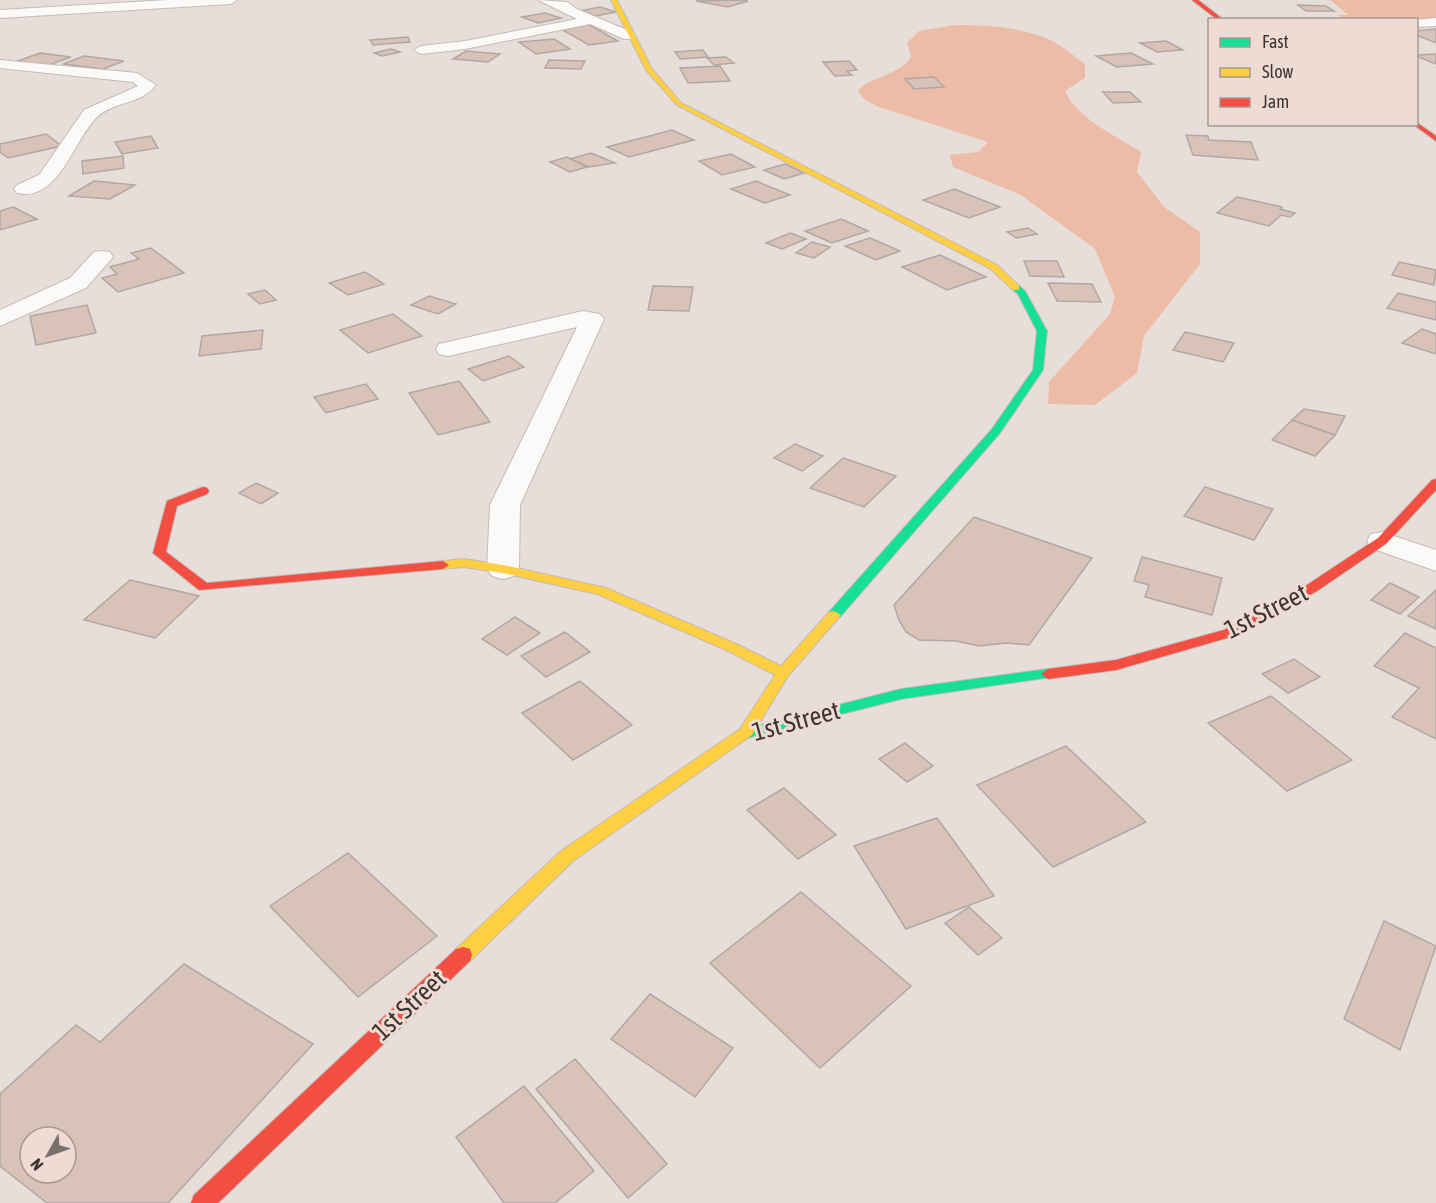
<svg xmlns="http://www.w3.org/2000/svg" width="1436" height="1203" viewBox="0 0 1436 1203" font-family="'Asap Condensed',sans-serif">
	<rect width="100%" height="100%" fill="#e8ded9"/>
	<g fill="#edbca6">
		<path d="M1330,0H1436V19H1342L1338,15H1348Z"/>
		<path d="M956,25C988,25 1025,27 1054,42C1065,48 1075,57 1085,64V78L1065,91C1077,119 1117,136 1141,152L1137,172L1164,207L1200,232V264L1144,336L1137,373L1095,405L1048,404L1049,382L1110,314L1115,297L1095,249L1021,195L953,167L950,155L978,152L988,142L876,106L863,98L858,90C873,76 901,74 911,57L907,43L919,31Z"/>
	</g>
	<g fill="#d9c2b7" stroke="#b0a8a5" stroke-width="1.5" fill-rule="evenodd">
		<path d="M743,0L748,1L728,7L696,1Z"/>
		<path d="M1298,5L1326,6L1334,11H1306Z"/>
		<path d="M600,7L616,12L596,16L580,11Z"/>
		<path d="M545,13L561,18L538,23L522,17Z"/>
		<path d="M588,24L618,41L589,45L559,28Z"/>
		<path d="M1436,29V43L1416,35V31Z"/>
		<path d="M408,37L410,42L373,45L370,40Z"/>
		<path d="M554,39L570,49L536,54L519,42Z"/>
		<path d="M1166,41L1183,50L1157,52L1140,43Z"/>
		<path d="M391,49L400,52L382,56L374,53Z"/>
		<path d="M703,50L708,57L680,59L675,52Z"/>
		<path d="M466,51L500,54L488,62L453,59Z"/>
		<path d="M40,53L71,57L46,66L15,62Z"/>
		<path d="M1131,53L1153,64L1117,67L1096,56Z"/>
		<path d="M1436,54V64L1416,56V55Z"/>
		<path d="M84,56L124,61L103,69L63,64Z"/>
		<path d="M726,57L734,63L714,65L707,58Z"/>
		<path d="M549,60L585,61L581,69L545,68Z"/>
		<path d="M849,61L857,70L847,71L852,75L835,76L823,62Z"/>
		<path d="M720,66L730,81L688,83L680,68Z"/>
		<path d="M934,77L944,87L914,89L905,79Z"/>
		<path d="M1103,92H1130L1141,102L1113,103Z"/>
		<path d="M672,130L694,140L629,157L607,147Z"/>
		<path d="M46,134L62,146L8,158L0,152V144Z"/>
		<path d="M1186,135L1208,136L1209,140L1251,142L1258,160L1193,155Z"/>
		<path d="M151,136L158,148L122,154L115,142Z"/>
		<path d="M591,153L615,163L589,167L570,159Z"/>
		<path d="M731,154L755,167L722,175L699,161Z"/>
		<path d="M123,156L124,168L83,174L82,161Z"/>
		<path d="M567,157L587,167L570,172L550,162Z"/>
		<path d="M785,164L804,173L784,179L764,170Z"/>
		<path d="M94,181L135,185L110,199L69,196Z"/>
		<path d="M756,181L790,195L765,203L731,189Z"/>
		<path d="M954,189L1000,207L969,218L923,200Z"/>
		<path d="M1237,197L1282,207L1280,209L1295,213L1290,217L1281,215L1269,226L1217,213Z"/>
		<path d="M13,207L37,219L0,230V211Z"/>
		<path d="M841,219L868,231L832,243L805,231Z"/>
		<path d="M1028,228L1037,234L1016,238L1007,232Z"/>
		<path d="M790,233L806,239L782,249L766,243Z"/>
		<path d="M870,238L900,251L876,260L845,246Z"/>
		<path d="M812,242L830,247L814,258L796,253Z"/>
		<path d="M151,248L184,273L118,292L102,278L117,274L110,267L139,259L131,253Z"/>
		<path d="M940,255L986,277L947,290L902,267Z"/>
		<path d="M1024,261H1057L1064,277L1030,276Z"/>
		<path d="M1399,262L1436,270L1434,285L1392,275Z"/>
		<path d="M365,272L384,284L348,295L329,283Z"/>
		<path d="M1048,283L1092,284L1101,302L1057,301Z"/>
		<path d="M653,286L693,287L689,311L648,310Z"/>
		<path d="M265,290L276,300L260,304L248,294Z"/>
		<path d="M1398,293L1436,302V320L1387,308Z"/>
		<path d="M429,296L456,304L438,314L411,305Z"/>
		<path d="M87,305L96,333L36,345L30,316Z"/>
		<path d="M393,314L422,336L368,353L340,330Z"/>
		<path d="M1422,329L1436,334V354L1402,343Z"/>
		<path d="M263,330L261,349L199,356L202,336Z"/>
		<path d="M1185,332L1234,343L1223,362L1173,350Z"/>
		<path d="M509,356L524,367L483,381L468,369Z"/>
		<path d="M459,381L490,422L438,435L409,393Z"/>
		<path d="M366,384L378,399L326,413L314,397Z"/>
		<path d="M1304,409L1345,416L1335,435L1292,420Z"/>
		<path d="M1292,420L1335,435L1315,456L1272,440Z"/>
		<path d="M795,444L823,456L802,471L774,458Z"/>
		<path d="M843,458L896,476L864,507L810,488Z"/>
		<path d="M256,483L278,493L261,504L239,493Z"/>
		<path d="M1205,487L1273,509L1254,540L1184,516Z"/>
		<path d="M974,517L1092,558L1029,645L1006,643L979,646L956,641L919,640L906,632L899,620L894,605Z"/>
		<path d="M1142,557L1222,578L1212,615L1145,597L1149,585L1134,581Z"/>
		<path d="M130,580L199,596L155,638L84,620Z"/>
		<path d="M1390,583L1419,597L1400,614L1371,600Z"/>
		<path d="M1436,590V629L1408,616Z"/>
		<path d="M515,617L540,633L507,655L482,639Z"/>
		<path d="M565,632L590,652L546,677L521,656Z"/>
		<path d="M1405,633L1436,648V739L1392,717L1419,688L1374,666Z"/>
		<path d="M1294,659L1320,677L1288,693L1262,674Z"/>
		<path d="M580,681L632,725L573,760L522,713Z"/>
		<path d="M1271,696L1352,760L1287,791L1208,723Z"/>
		<path d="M905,743L933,766L907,782L879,759Z"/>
		<path d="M1066,746L1146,822L1053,867L977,785Z"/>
		<path d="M784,788L836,835L798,859L747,810Z"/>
		<path d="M937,818L994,896L906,929L854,846Z"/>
		<path d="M348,853L437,936L358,997L270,906Z"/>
		<path d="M801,892L911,986L820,1068L710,963Z"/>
		<path d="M969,907L1002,938L978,955L945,923Z"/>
		<path d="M1384,921L1436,946L1400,1050L1344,1019Z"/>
		<path d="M184,964L313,1044L168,1203H47L0,1166V1094L76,1025L100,1042ZM30,1137H66V1173H30Z"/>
		<path d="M650,994L733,1048L695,1097L611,1039Z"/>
		<path d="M575,1059L667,1164L628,1198L536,1089Z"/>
		<path d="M524,1086L594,1171L555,1203H504L456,1137Z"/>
	</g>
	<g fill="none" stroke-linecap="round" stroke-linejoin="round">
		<g stroke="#c3bbb7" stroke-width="2">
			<g id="street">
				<path d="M168,0H237L231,4L0,18V10Z"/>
				<path d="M538,0L567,2L577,9L634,33L636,36L634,39H624L590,24L465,49L421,54L414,50L421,46L465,41L577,19Z"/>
				<path d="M1436,18V26L1416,27V20H1414Z"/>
				<path d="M0,60L137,73L156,85C141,105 113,101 96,118C74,140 58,203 17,193L14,189L17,185L39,175L84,110L138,86L133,82L0,68Z"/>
				<path d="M102,251L110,252L113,257L86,288L0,326V310L70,278L94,252Z"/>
				<path d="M583,311L600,314L604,319L520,505L519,569L514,576L503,579L492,576L487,569L490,505L577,327L448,356L439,354L436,349L439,344Z"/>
				<path d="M1382,532L1436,550V571L1371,548L1367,541L1371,534Z"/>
			</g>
		</g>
		<g stroke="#c3bbb7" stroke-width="2">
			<g id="fast">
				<path d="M1013,286H1019L1025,291L1047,331L1043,370L1000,433L839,618H829L827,615L829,612L992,429L1033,370L1037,331L1018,294L1011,288Z"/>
				<path d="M1048,669L1055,674L1053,677L901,699L743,739L738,738L735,734L738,730L743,729L901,689Z"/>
			</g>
		</g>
		<g stroke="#c3bbb7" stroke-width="2">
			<g id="slow">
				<path d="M611,0H617L652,69L681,103L997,265L1019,286V290H1013L991,269L677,105L646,70Z"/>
				<path d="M464,559L503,565L606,588L734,643L781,666L829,612L834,611L841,615L788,676L752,735L573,861L470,961L463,963L456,961L454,955L456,949L561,851L740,729L775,675L724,649L597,594L503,573L464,567L443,569L437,565L443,561Z"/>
			</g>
		</g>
		<g stroke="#c3bbb7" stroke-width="2">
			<g id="jam">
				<path d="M1192,0H1198L1224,20H1218Z"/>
				<path d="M1416,122L1436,136V141L1414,125Z"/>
				<path d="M1436,479V490L1386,544L1317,591L1234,636L1116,670L1048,679L1041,674L1048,669L1116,660L1224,630L1307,585L1378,538L1432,480Z"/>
				<path d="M203,487L207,488L209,491L207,494L177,506L166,552L207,583L443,561L449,565L443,569L199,590L153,553L167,501Z"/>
				<path d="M463,947L470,949L472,955L470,961L218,1203H191L194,1195L456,949Z"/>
			</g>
		</g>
		<use href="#street" fill="#fcfaf9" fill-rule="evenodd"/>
		<use href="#fast" fill="#16e098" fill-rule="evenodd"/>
		<use href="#slow" fill="#ffcf43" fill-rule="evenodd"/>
		<use href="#jam" fill="#f24e42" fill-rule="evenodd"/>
	</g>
	<g text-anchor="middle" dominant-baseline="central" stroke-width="6" stroke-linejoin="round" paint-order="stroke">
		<g font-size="26" fill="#3d3532" stroke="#eedbd3">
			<text transform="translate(1266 611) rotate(-27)">1st Street</text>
			<text transform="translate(796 721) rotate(-15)">1st Street</text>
			<text transform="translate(409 1005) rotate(-43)">1st Street</text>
		</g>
	</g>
	<rect x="1208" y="18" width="210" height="108" fill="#eedbd3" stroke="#a79993" stroke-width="1.5"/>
	<rect x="1220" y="38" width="30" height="9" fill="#16e098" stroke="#a79993" stroke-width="1.5"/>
	<text x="1262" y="48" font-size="18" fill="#3d3532">Fast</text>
	<rect x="1220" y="68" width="30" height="9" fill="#ffcf43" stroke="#a79993" stroke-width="1.5"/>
	<text x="1262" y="78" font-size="18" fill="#3d3532">Slow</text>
	<rect x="1220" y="98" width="30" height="9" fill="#f24e42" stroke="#a79993" stroke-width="1.5"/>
	<text x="1262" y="108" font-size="18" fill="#3d3532">Jam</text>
	<g transform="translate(48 1155) rotate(230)"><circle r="28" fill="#eedbd3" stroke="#a79993" stroke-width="1.5"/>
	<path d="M0-4.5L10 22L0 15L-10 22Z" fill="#79706c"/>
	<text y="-9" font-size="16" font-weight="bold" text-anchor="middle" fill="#3d3532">N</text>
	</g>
</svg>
